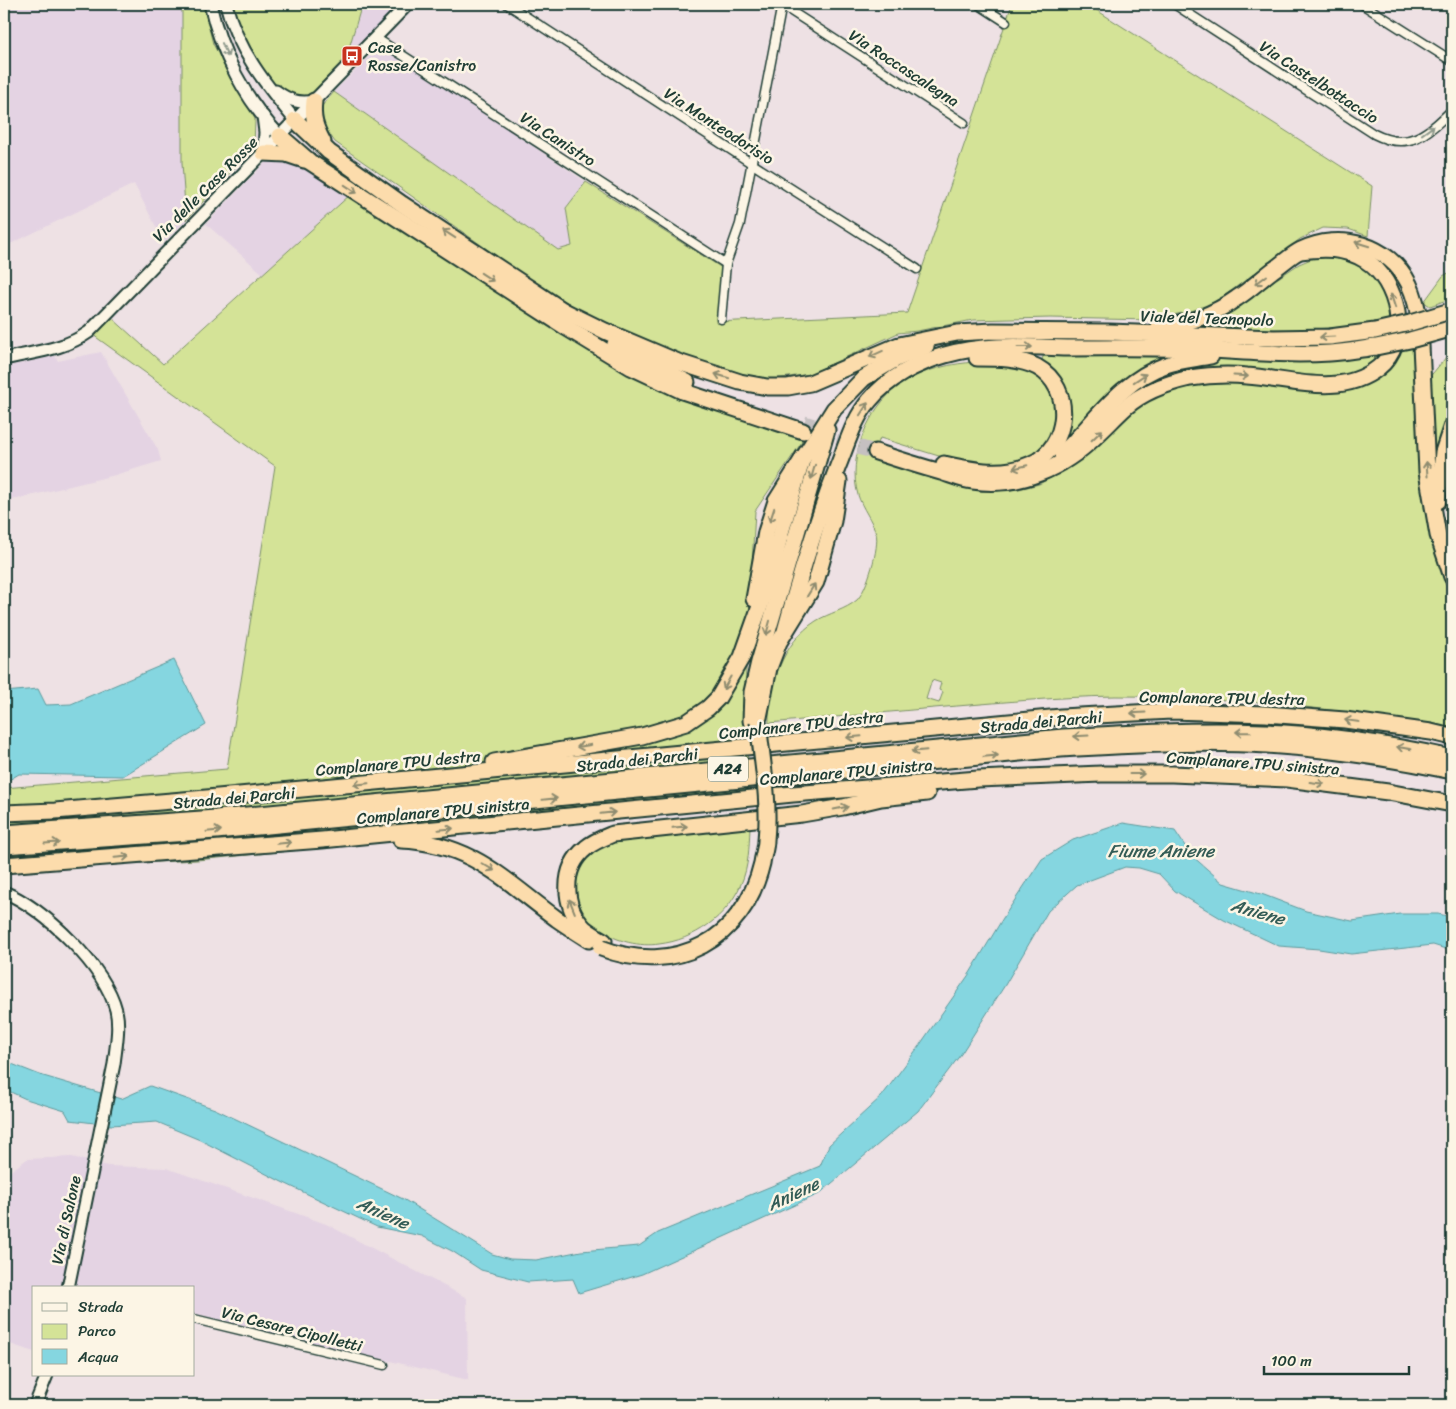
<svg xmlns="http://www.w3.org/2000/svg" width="1456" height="1409" viewBox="0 0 1456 1409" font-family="Sriracha,sans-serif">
	<rect width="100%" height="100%" fill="#eee1e4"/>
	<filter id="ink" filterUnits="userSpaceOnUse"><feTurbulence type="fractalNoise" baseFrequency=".02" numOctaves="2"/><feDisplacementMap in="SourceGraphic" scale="10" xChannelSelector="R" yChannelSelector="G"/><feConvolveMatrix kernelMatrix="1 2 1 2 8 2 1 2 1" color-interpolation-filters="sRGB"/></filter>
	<g filter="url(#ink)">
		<g fill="#e4d3e3">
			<path d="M4,4H182V163L186,220L164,242L134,184L4,247Z"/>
			<path d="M362,4H399L345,62Z"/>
			<path d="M379,47L451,91L586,182L566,208L572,246L558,251L334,92Z"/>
			<path d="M269,159L299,164L351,194L263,274L206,224Z"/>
			<path d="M101,352L158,450L161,461L115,475L17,499L4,500V367L55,356L58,361Z"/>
			<path d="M72,1157L108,1166L166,1168L259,1200L326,1224L467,1298L468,1380L194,1313V1288H90L64,1282L62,1288H34V1352L4,1342V1176L27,1159Z"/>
		</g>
		<g fill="#d4e397" stroke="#7a9066" fill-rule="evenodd">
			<path d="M182,4H203L213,44L255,119L254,147L186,220L182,163Z"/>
			<path d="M226,4H362L342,72L295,120L263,80Z"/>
			<path d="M1012,4H1087L1372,186L1368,236L1348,229L1323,228L1300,239L1223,297L1202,308L1153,320L1050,318L973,320L917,331L898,333L810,374L767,380L732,372L680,358L623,334L542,288L335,142L321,122V107L334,92L558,250L572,246L566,208L586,182L722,268L716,322L907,313Z"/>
			<path d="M351,194L679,395L804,439L755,511L744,705L751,806L197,860L4,870V788L227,769L275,466L93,335L111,317L163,364Z"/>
			<path d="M1335,256C1354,260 1374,269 1384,287C1388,296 1390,309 1393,318C1329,335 1260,328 1195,327L1233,308L1299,264L1311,259Z"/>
			<path d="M1452,271V298L1430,306L1424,302L1443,276Z"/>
			<path d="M1416,346L1424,508L1429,528L1452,593V728C1341,709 1228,696 1115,696C1054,697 994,703 934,708C879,713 824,718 769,723C768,686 783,642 816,621C829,613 845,610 857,600C867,590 880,546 876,533C872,520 862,508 858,495C847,457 868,410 898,386C929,362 1009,350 1041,378C1050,386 1052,396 1055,408C1058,419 1055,434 1049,444C1045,450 1033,455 1027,458C1025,460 1023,461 1020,462C1014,464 978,467 971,465C962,463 952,460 942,457C922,451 901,444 880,438L873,457L934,478L973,489L996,491L1019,489L1039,484L1062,472L1143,404L1152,398L1181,385L1224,379L1319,389L1381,374L1391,366L1399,350ZM932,680L941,683L939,690L943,692L939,703L926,699Z"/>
			<path d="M1452,350V410L1448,420L1431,479L1428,379Z"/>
			<path d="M1380,354C1376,359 1372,364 1366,368C1332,389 1248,364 1204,369C1168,372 1141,391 1111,409L1148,379L1200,361L1227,359H1318Z"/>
			<path d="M1044,355H1048L1165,356C1123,372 1092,414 1062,446C1073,415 1074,381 1043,361L1042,359Z"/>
			<path d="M750,828C749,847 749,866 741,884C727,917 694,940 659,944C622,950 564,922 576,877C580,864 584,854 596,847C618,834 646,836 671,834C697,832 724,830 750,828Z"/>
		</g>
		<g fill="#85d6e0" stroke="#5c999b">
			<path d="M174,660L206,725L123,776L19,774L4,783V692L38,689L46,705L71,704Z"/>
			<path d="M1123,823L1175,831L1191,855L1223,883L1264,895L1306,911L1352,921L1400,914H1438L1452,917V951L1433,945L1351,954L1319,949L1279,946L1224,920L1175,891L1159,874L1139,868L1125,867L1077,885L1048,911L1005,985L961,1054L918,1111L819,1194L642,1274L579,1293L573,1279L528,1282L481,1270L452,1251L422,1236L377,1227L282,1182L200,1140L157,1122L111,1125L70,1120L65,1111L26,1099L4,1089V1061L40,1075L121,1099L150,1086L215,1109L403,1199L492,1254L510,1259L536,1260L581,1251L639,1246L658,1233L820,1166L829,1145L882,1096L919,1046L970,973L1003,918L1042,859L1073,840Z"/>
		</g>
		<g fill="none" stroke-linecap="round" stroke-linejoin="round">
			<g stroke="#c5c0c1" stroke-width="15" stroke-dasharray="15 8" stroke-linecap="butt">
				<path d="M804,423L830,431"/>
				<path d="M814,435L876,452"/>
			</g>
			<g stroke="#1f3d34" stroke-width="11">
				<g id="street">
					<path d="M507,4L751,163L917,269"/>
					<path d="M780,4L964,123"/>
					<path d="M978,4L1006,22"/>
					<path d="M1174,4L1374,134C1409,152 1428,133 1452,110"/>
					<path d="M1362,4L1452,61"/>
					<path d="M376,38L726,264"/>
					<path d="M721,319L726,264L740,224L782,4"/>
					<path d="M194,1319L384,1365"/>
				</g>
			</g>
			<g stroke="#1f3d34" stroke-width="15">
				<g id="secondary">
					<path d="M210,4C221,53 245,100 280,136"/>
					<path d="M226,4C237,49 266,85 295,120"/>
					<path d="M276,91C288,100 298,104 314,101"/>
					<path d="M263,116L265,132L264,153"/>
					<path d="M4,359C33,352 64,350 89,332L408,4"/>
					<path d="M4,892C44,908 105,967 116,1010C120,1027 116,1046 114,1064L68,1288"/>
					<path d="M35,1405L47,1375"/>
				</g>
			</g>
			<g stroke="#1f3d34" stroke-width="19">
				<g id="highway">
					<path d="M314,101C312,118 315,127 323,142"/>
					<path d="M295,120L329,152L402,204L570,315"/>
					<path d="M280,136L310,162L567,328L631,367L682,391L803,431"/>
					<path d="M264,153L286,154L304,160"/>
					<path d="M562,310L605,331L678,362L740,382L767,387H788L810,383L899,345L957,333L993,331L1109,332L1274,338L1330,337L1375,331"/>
					<path d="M1159,327C1186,325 1215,314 1237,298C1250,290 1261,279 1273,270C1282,264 1291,255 1301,250C1340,231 1389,244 1409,284C1415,297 1418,310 1420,324L1427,472L1438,535L1452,577"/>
					<path d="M615,344L634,356L687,382"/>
					<path d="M876,452C897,459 919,466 941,472C951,475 962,480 973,481C1020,488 1063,468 1096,436C1106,427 1115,417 1126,407C1143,392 1168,383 1190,378C1209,375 1228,374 1247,376C1290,379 1340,398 1378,368C1412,342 1399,281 1365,260C1344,247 1323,248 1300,251"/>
					<path d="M1062,454C1094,423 1121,380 1166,365C1180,360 1196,359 1211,356"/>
					<path d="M944,464C972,470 1003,477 1031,464C1069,448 1075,388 1037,367C1019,358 997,358 977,358"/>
					<path d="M1438,501L1443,452L1452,425"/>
					<path d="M754,599L766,532L776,501L834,409L864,378L896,359L926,346"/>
					<path d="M785,631C800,575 817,520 838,466C847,444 854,418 870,400C888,378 917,363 945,355C985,343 1030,347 1071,348C1111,348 1151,347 1191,349C1237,351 1284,356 1330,353C1345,352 1361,349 1376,347"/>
					<path d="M759,717L769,668L779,642L816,582L833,521L839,481"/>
					<path d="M751,721L752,692L759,662L827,430"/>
					<path d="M494,762L642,736L686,723L708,708L718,698L742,657L771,575L780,536L803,457"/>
					<path d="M4,813L55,811L218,797L1061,717L1171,711L1266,714L1345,720L1431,732L1452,737"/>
					<path d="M4,833L216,818L1063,737C1130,733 1197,729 1264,732C1327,734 1391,745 1452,758"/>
					<path d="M401,840C472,843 504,880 557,919C567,926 578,933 589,940"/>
					<path d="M4,846L216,831L1061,749C1129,745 1198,741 1267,745C1329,749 1391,758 1452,771"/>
					<path d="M4,865L322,840L793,794L978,779L1101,774H1172L1287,779L1388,792L1452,804"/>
					<path d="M604,941C597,937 590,933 584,928C563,906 561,868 586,848C594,841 603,838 613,834L802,814L843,807L881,798L927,793"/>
				</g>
			</g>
			<use href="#street" stroke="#fcf5e5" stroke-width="8"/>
			<use href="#secondary" stroke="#fcf5e5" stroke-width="11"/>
			<use href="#highway" stroke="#fcdcac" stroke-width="15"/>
			<g stroke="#1f3d34" stroke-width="19" stroke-linecap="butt">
				<g id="highway-bridge">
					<path d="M1375,331L1410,323L1447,312"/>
					<path d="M1376,347L1410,340L1446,330"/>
					<path d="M601,948C675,977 744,940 762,863C763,855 766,848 766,840C770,801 762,761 758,722"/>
				</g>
			</g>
			<use href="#highway-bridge" stroke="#fcdcac" stroke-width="15"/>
		</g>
		<defs><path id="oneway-shaft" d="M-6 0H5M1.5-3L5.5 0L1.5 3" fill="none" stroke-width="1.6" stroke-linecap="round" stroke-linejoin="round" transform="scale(1.25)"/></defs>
		<g stroke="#8e998c">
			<use href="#oneway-shaft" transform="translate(225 50) rotate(66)"/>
			<use href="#oneway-shaft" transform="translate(1428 130) rotate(-36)"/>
		</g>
		<g stroke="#8e8c70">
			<use href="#oneway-shaft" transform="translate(351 189) rotate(33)"/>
			<use href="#oneway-shaft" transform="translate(449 234) rotate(-147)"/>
			<use href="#oneway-shaft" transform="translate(1362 244) rotate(-163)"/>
			<use href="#oneway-shaft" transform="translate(487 277) rotate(33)"/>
			<use href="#oneway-shaft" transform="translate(1261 280) rotate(143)"/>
			<use href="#oneway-shaft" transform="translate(1393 301) rotate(-108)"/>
			<use href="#oneway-shaft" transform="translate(1327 337) rotate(177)"/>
			<use href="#oneway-shaft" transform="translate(1025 347)"/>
			<use href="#oneway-shaft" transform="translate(876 354) rotate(156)"/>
			<use href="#oneway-shaft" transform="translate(722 376) rotate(-163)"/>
			<use href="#oneway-shaft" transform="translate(1241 376) rotate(3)"/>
			<use href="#oneway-shaft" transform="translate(1140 378) rotate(-34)"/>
			<use href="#oneway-shaft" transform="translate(864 409) rotate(-57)"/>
			<use href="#oneway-shaft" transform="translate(1097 435) rotate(-44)"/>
			<use href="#oneway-shaft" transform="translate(1020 467) rotate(167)"/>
			<use href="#oneway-shaft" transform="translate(1427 469) rotate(-94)"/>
			<use href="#oneway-shaft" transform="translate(813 472) rotate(106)"/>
			<use href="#oneway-shaft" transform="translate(772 515) rotate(108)"/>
			<use href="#oneway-shaft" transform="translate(811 590) rotate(-58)"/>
			<use href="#oneway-shaft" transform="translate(768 628) rotate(106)"/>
			<use href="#oneway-shaft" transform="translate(727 683) rotate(119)"/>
			<use href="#oneway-shaft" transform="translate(1138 713) rotate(177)"/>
			<use href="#oneway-shaft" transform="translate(1352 721) rotate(-172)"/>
			<use href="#oneway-shaft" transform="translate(1243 732) rotate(-179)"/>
			<use href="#oneway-shaft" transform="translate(1081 736) rotate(177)"/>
			<use href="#oneway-shaft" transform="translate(854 737) rotate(175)"/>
			<use href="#oneway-shaft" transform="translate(584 746) rotate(170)"/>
			<use href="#oneway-shaft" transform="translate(1404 748) rotate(-171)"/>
			<use href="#oneway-shaft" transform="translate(919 751) rotate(175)"/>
			<use href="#oneway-shaft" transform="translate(991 756) rotate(-5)"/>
			<use href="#oneway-shaft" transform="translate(1137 774)"/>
			<use href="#oneway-shaft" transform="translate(1317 783) rotate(7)"/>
			<use href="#oneway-shaft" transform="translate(361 784) rotate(174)"/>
			<use href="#oneway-shaft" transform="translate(550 799) rotate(-6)"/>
			<use href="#oneway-shaft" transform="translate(841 808) rotate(-11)"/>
			<use href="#oneway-shaft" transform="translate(608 813) rotate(-6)"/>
			<use href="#oneway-shaft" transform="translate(680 827) rotate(-6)"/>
			<use href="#oneway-shaft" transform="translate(446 829) rotate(-5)"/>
			<use href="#oneway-shaft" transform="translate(214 831) rotate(-5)"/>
			<use href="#oneway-shaft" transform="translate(52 843) rotate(-4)"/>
			<use href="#oneway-shaft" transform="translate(284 843) rotate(-5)"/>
			<use href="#oneway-shaft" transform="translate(122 857) rotate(-5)"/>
			<use href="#oneway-shaft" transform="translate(488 867) rotate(30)"/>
			<use href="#oneway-shaft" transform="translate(572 906) rotate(-112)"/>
		</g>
	</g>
	<defs>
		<g id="bus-square" transform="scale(1.125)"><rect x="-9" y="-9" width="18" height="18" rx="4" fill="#c8321e" stroke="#fcf5e5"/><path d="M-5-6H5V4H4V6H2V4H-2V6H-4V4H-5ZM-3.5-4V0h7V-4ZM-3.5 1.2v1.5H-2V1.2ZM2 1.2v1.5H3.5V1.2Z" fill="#fff"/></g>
	</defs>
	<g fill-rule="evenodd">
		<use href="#bus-square" x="352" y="56"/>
	</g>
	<g text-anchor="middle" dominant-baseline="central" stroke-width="5" stroke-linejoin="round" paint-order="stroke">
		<rect fill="#fcf5e5" stroke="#617469" stroke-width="1" x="708" y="756.5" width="40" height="25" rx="4"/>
		<g font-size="15" font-weight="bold" fill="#1f3d34">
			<text x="728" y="769">A24</text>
		</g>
		<g font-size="16" fill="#1f3d34" stroke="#fcf5e5" text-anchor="start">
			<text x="368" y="47">Case<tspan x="368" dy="18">Rosse/Canistro</tspan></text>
		</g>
		<g font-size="16" fill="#1f3d34" stroke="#fcf5e5">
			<text transform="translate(904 68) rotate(33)">Via Roccascalegna</text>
			<text transform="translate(1319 82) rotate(33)">Via Castelbottaccio</text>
			<text transform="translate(719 126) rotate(33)">Via Monteodorisio</text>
			<text transform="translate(558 139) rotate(33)">Via Canistro</text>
			<text transform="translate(205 189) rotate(-45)">Via delle Case Rosse</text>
			<text transform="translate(1207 318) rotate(2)">Viale del Tecnopolo</text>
			<text transform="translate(1222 698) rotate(1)">Complanare TPU destra</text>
			<text transform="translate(1041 722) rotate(-5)">Strada dei Parchi</text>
			<text transform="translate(801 725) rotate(-6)">Complanare TPU destra</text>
			<text transform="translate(637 760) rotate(-6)">Strada dei Parchi</text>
			<text transform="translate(398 763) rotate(-5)">Complanare TPU destra</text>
			<text transform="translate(1253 763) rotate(4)">Complanare TPU sinistra</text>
			<text transform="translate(846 772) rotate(-5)">Complanare TPU sinistra</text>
			<text transform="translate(234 798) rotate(-5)">Strada dei Parchi</text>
			<text transform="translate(443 811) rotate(-5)">Complanare TPU sinistra</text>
			<text transform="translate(66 1220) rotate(-78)">Via di Salone</text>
			<text transform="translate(292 1329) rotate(14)">Via Cesare Cipolletti</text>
		</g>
		<g font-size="18" font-style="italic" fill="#335c56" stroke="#fcf5e5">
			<text x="1161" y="851">Fiume Aniene</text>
			<text transform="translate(1258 912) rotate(16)">Aniene</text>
			<text transform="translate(793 1194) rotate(-25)">Aniene</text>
			<text transform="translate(383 1213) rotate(24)">Aniene</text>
		</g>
	</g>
	<rect width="1456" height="1409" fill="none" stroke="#fcf5e5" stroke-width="20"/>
	<rect x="10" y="10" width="1436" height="1389" fill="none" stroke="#1f3d34" stroke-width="2" filter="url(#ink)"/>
	<rect x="32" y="1286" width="162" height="90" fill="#fcf5e5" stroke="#a4ab9e"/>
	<rect x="42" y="1303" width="25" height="8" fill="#fcf5e5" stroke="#a4ab9e"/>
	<text x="78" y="1312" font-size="15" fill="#1f3d34">Strada</text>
	<rect x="42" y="1324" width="25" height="15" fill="#d4e397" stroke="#a4ab9e"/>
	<text x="78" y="1336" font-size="15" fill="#1f3d34">Parco</text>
	<rect x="42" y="1349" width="25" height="15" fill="#85d6e0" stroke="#a4ab9e"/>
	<text x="78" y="1362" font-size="15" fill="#1f3d34">Acqua</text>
	<path d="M1264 1366v8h145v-8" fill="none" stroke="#1f3d34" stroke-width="2.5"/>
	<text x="1271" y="1366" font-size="15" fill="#1f3d34" stroke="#fcf5e5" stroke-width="4" paint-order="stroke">100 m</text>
</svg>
